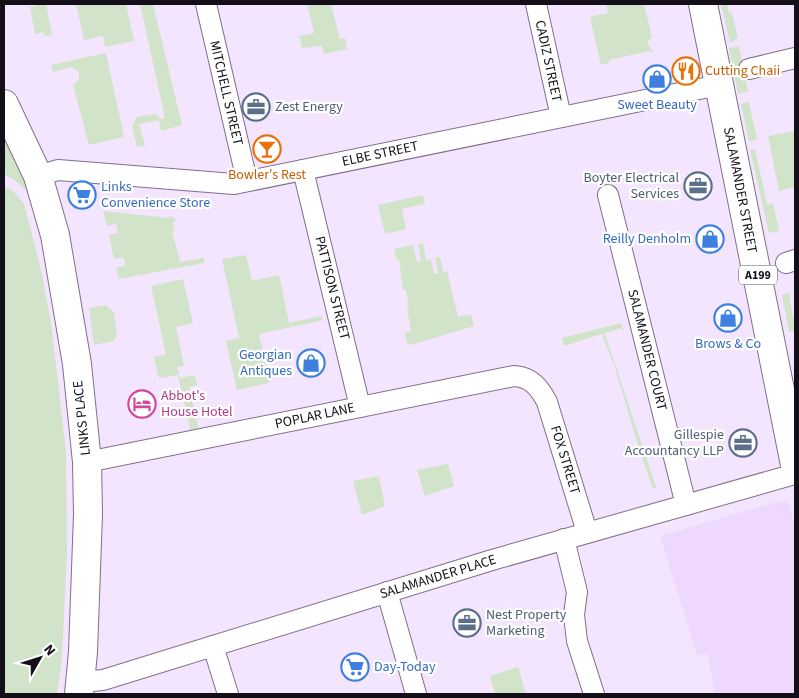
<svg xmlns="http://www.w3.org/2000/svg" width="799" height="698" viewBox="0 0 799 698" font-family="'Source Sans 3',sans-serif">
	<rect width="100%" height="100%" fill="#f4e5fe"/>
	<path fill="#eed8fd" d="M783,500L790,505L795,534V694H715L708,654L697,655L660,536Z"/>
	<g fill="#d1e3c8">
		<path d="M35,4H46L52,35L44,36L43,32L35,34L30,7L35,6Z"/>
		<path d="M76,4H126L134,41L105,47L103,36L84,40Z"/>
		<path d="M140,4H153L182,125L161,131L159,120L139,124L145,146L137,147L132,125L137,117L153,114L158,115L159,119L165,118Z"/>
		<path d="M307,4H331L340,39L345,38L347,49L324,54L322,46L302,48L299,36L314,33Z"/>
		<path d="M606,4H644L652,37L647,42L653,53L649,51L609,60V63L601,65L590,17L608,13Z"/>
		<path d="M721,4H727L729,13H732L738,38L730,43Z"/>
		<path d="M739,46L748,91L738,94L729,48Z"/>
		<path d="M106,53L124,137L89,145L73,85L79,80V72L71,67L53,72L51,65Z"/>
		<path d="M749,102L757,140L749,141L741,104Z"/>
		<path d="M4,130L33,196L13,179L4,174Z"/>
		<path d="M795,131V187L779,191L768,136Z"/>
		<path d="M755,149L767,204L773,203L779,231L769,233L750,150Z"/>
		<path d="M4,186L13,191L24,204L40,265L51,322L66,452L67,552L62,659L57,694H4Z"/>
		<path d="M423,195L425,204L402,209L406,229L385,234L378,205Z"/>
		<path d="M103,211L168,218L171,216L176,220L173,223L174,231H172L180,262L204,258V263L119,279L116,268L126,265L123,257L114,259L109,235L118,233L116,224L107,226Z"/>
		<path d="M423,243L426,260L431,259L434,274L438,273L435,258L440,257L443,272L447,271L458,317L471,314L474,326L410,345L407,343L405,333L411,331L407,308L409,307L406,290H403L399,259H396L394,249L413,245L417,262L421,261L418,244Z"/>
		<path d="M246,255L252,281L279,275L289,323L321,316L323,320L259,334L269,383L237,390L226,341L239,338L222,259Z"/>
		<path d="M183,279L193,323L176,327L184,366L177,367L180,378L195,375L197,385L189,387L199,431L191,433L178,375L159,378L154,357L166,354L151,286Z"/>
		<path d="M789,293L795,331L789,332L782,295Z"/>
		<path d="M106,305L114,312L117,336L113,341L94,345L89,308Z"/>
		<path d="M621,323L624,332L621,328L564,346L562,338Z"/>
		<path d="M605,334L656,487L653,489L642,457L643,451H640L614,365L602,335Z"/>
		<path d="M448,464L454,486L425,496L417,470Z"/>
		<path d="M379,476L385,506L362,515L353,481Z"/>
		<path d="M518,667L526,694H495L490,676Z"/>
	</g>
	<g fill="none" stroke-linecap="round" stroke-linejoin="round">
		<g stroke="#806f8b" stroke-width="22">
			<g id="street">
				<path d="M206,4L247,181"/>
				<path d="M536,4L561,117"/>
				<path d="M749,69L795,58"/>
				<path d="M303,170L360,407"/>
				<path d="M38,176L58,170L234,184L719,85"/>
				<path d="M608,195L686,505"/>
				<path d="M786,263L795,260"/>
				<path d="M87,462L514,376C531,377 539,387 547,402L587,532"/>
				<path d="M564,539L577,592L574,615L577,641L594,694"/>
				<path d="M387,592L416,694"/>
				<path d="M213,646L228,694"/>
				<path d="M81,682L103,680L492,560L795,474"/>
			</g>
		</g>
		<g stroke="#806f8b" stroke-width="30">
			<path id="secondary" d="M4,104L38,176L55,235L77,364L87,462L88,514L83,652L79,694"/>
		</g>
		<g stroke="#806f8b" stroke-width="30">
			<path id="primary" d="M703,4L795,465"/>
		</g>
		<use href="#street" stroke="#fff" stroke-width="20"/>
		<use href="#secondary" stroke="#fff" stroke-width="28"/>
		<use href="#primary" stroke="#fff" stroke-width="28"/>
	</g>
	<defs>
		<g id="restaurant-ring" transform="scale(1.4375)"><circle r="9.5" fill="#fff" stroke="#e8710a" stroke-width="1.5"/><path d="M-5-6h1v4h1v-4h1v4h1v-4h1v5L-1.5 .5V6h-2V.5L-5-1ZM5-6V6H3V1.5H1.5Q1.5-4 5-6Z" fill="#e8710a"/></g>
		<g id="shop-ring" transform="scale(1.4375)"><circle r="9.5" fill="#fff" stroke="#3f7fe0" stroke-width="1.5"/><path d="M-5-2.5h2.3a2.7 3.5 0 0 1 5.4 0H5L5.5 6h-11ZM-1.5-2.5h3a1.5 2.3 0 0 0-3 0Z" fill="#3f7fe0"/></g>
		<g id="office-ring" transform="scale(1.4375)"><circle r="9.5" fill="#fff" stroke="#5c6f8a" stroke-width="1.5"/><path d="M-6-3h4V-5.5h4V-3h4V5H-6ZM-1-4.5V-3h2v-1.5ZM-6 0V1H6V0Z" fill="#5c6f8a"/></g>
		<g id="bar-ring" transform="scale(1.4375)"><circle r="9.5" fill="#fff" stroke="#e8710a" stroke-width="1.5"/><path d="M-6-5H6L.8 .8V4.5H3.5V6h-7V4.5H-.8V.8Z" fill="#e8710a"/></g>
		<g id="supermarket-ring" transform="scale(1.4375)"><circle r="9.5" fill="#fff" stroke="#3f7fe0" stroke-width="1.5"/><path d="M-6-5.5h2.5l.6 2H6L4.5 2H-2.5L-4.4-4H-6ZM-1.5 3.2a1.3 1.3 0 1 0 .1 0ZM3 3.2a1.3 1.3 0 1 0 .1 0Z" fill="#3f7fe0"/></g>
		<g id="hotel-ring" transform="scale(1.4375)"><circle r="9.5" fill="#fff" stroke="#d1479c" stroke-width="1.5"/><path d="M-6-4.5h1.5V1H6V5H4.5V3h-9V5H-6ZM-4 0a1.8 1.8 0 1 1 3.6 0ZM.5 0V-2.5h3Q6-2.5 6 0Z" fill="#d1479c"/></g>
	</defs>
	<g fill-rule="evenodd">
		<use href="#restaurant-ring" x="686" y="71"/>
		<use href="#shop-ring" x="657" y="79"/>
		<use href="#office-ring" x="256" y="107"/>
		<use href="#bar-ring" x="267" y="149"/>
		<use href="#office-ring" x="698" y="186"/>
		<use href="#supermarket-ring" x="82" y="195"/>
		<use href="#shop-ring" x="710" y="239"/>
		<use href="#shop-ring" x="728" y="318"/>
		<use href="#shop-ring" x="311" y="363"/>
		<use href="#hotel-ring" x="142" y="404"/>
		<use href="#office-ring" x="743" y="443"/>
		<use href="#office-ring" x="467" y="623"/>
		<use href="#supermarket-ring" x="355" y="667"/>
	</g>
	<g text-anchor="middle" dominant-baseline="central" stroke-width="4.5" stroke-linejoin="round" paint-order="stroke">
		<rect fill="#fff" stroke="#5a565d" stroke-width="1" x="739" y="265.5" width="38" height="19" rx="4"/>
		<g font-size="12" font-weight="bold" fill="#140e18">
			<text x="758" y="275">A199</text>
		</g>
		<g font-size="14" fill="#140e18" stroke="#fff">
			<text transform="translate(548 61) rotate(78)">CADIZ STREET</text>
			<text transform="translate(226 93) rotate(77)">MITCHELL STREET</text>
			<text transform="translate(380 154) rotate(-12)">ELBE STREET</text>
			<text transform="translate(740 190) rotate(79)">SALAMANDER STREET</text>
			<text transform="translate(332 288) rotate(76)">PATTISON STREET</text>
			<text transform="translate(647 350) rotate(76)">SALAMANDER COURT</text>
			<text transform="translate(315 416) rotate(-12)">POPLAR LANE</text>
			<text transform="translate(82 418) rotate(-96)">LINKS PLACE</text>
			<text transform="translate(565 460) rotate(73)">FOX STREET</text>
			<text transform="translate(438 577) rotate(-17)">SALAMANDER PLACE</text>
		</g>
		<g font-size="14" fill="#c56008" stroke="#fff" text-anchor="start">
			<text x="705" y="71">Cutting Chaii</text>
			<text x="267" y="175" text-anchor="middle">Bowler's Rest</text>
		</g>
		<g font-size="14" fill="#366cbe" stroke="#fff">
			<text x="657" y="105">Sweet Beauty</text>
			<text x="101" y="187" text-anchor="start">Links<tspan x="101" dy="16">Convenience Store</tspan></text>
			<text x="691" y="239" text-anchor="end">Reilly Denholm</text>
			<text x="728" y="344">Brows &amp; Co</text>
			<text x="292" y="355" text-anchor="end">Georgian<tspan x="292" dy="16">Antiques</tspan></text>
			<text x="374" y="667" text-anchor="start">Day-Today</text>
		</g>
		<g font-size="14" fill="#4e5e75" stroke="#fff" text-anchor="start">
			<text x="275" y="107">Zest Energy</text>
			<text x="679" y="178" text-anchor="end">Boyter Electrical<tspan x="679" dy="16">Services</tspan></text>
			<text x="724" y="435" text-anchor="end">Gillespie<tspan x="724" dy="16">Accountancy LLP</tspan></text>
			<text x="486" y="615">Nest Property<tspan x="486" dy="16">Marketing</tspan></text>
		</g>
		<g font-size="14" fill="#b23c85" stroke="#fff" text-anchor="start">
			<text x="161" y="396">Abbot's<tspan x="161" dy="16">House Hotel</tspan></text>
		</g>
	</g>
	<rect width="799" height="698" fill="none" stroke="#140e18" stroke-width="10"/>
	<g transform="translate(40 658) rotate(51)" stroke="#ffffff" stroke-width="4" paint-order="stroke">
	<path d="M0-4L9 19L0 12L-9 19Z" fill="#140e18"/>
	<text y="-8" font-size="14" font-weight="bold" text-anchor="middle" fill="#140e18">N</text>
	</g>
</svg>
